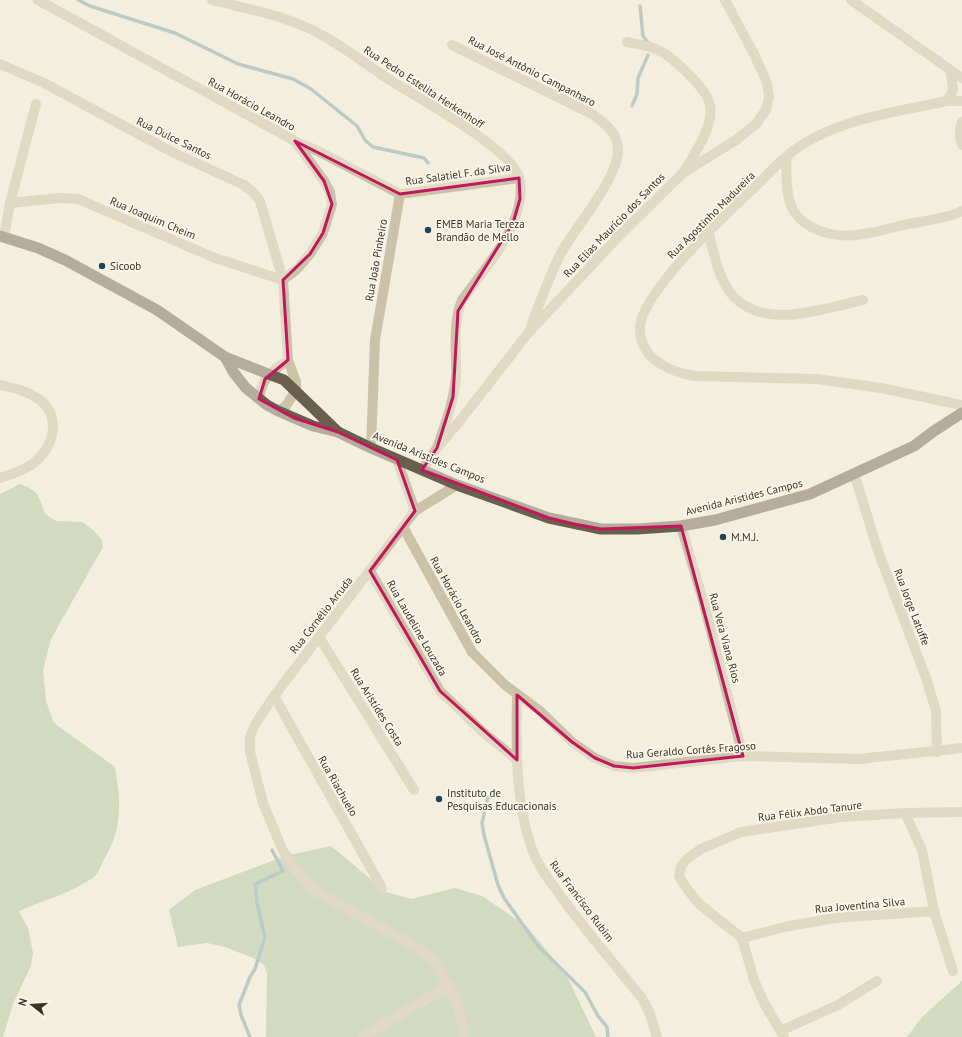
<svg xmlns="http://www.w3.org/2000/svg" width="962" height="1037" viewBox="0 0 962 1037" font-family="'PT Sans',sans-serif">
	<rect width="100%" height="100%" fill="#f3eedd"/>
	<g fill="#abc29d">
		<path d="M20,484C40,491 38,496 45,514L56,521L82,522L93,530L102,540L103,547L51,639L43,670L46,701L54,723L115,767C121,804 123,828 103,861C101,866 98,873 94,877C71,893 44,900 19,911L28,928L33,953L31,966L13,1004L3,1037H0V494Z"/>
		<path d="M331,846L386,892L411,899L455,888L482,896L526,926L565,972L596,1037H266L267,973L264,965L253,958L225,947L207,943L178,947L169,910L195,890L285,856Z"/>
		<path d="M962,981V1037H907L922,1017Z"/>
	</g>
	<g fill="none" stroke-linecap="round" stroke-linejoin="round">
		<g stroke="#7ba0b0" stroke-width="3.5">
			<path d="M78,0L90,6L175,33L238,64L293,79L311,89L357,126L365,140L373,147L424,158L428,163"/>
			<path d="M640,6L643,36L648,43"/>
			<path d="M632,106L637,94L638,78L648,55"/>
			<path d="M488,797L482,823L484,835L498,885L504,898L538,946L585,992L598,1016L607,1027L608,1037"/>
			<path d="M250,1037L241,1015L239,1005L250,977L255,969L265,937L257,903L255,884L283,871L272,850"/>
		</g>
		<g stroke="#cbc2a9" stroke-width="10">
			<path d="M38,0L295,141L324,181L330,192L332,204L323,233L310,254L297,269L283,280L288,360L296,382V390L286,406L278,411"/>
			<path d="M212,0C244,8 277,14 308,28C337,41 362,62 390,80C416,97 515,150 520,180C527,223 485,268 462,300C452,325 457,350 456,376C454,401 445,425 437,448"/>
			<path d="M851,0L962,78"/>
			<path d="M627,42C636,44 647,45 656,49C671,55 700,83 707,97C711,103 711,111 710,118C706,138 693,156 683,173"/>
			<path d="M452,45L594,115C605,124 618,133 618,149C619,178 575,227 560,255C549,277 540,302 531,326"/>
			<path d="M0,64L44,83L172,152L244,185L253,192L260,201L283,280"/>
			<path d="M951,72L953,90L947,101C900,111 846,118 805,143C786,154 770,172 755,187C728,212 639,294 640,329C640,359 670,372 695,376L817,379L881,388L962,405"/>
			<path d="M947,101H962"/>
			<path d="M962,122C959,129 959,137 962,145"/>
			<path d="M296,142L318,151L400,194"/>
			<path d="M786,157C787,172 785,188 790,202C793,213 802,222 811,227C841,243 872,233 903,225C918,222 950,218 962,211"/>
			<path d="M400,194L519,178"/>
			<path d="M10,203L59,198L78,199L215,258L283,280"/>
			<path d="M708,231C714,253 718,279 733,296C765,331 824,308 863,300"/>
			<path d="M4,237L10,203L36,104"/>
			<path d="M0,385C14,388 28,391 40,400C61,417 54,445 36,461C26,470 12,474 0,478"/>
			<path d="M259,399C262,377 271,372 288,360"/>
			<path d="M371,448L375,340L400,194"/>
			<path d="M397,460L415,511"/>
			<path d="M422,470L437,448L459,422L529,332L618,237L683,173L736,140L756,124L766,110L769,97L767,83L754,54L725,0"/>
			<path d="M854,473L878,551L926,678L936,711L937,752"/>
			<path d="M457,485L415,511L274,696L256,723L250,736V752L263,803L283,851L299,874L315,891L418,948L434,961L458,1004L463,1026V1037"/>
			<path d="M681,526L703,600L743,756"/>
			<path d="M403,527L472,652L505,685L540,711L572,742L595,758L614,766L633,768L743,756L859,759L962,748"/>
			<path d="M370,571L440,691L484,733L517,760"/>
			<path d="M319,637L414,790"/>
			<path d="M517,695C516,744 515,802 532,849C538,867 551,882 562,898C587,932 615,965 642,998L650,1014L657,1037"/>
			<path d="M274,696L382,888"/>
			<path d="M905,813L922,850L934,911L953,971"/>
			<path d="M742,938L785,927L834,918L934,911"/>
			<path d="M780,1031L838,1005L877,981"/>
			<path d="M362,1037L449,986"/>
			<path d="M784,1037L764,1003L754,980L742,938L698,903L685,886L679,876L681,866L688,858L701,849L741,832L841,817L905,813L962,812"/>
		</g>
		<g stroke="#6a5e4d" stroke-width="11">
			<path d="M0,236L38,248L65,260L157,310L225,357L284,380L338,432"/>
			<path d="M225,357L234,373L246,388L267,405L278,411L313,426L338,432L371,448L457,485L549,518L601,529H637L681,526L715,520L810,494L914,446L934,431L962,413"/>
		</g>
	</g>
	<path d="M0 0H962V1037H0ZM295,141L400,194L519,178L520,199L513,223L458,311L453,397L437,448L422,470L549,518L574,524L601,529L681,526L743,756L633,768L614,766L595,758L572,742L517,695V760L440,691L370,571L415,511L397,460L338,432L294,418L259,399L265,379L288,360L283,280L310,254L323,233L332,204L324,181Z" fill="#f3eedd" fill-opacity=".55" fill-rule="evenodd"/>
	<path fill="none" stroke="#c2185b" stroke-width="3" stroke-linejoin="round" d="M295,141L400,194L519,178L520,199L513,223L458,311L453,397L437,448L422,470L549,518L574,524L601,529L681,526L743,756L633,768L614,766L595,758L572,742L517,695V760L440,691L370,571L415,511L397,460L338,432L294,418L259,399L265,379L288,360L283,280L310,254L323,233L332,204L324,181Z"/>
	<g fill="#1d465a" stroke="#faf7ea" stroke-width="1.5">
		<circle cx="428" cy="230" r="4"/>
		<circle cx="102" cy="266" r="4"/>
		<circle cx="723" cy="537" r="4"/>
		<circle cx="439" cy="799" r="4"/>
	</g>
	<g text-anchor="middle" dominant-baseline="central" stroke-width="3.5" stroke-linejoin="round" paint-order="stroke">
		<g font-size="11" fill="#383229" stroke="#faf7ea">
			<text transform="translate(532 71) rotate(27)">Rua José Antônio Campanharo</text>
			<text transform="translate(424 87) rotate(33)">Rua Pedro Estelita Herkenhoff</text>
			<text transform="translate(252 104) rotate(29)">Rua Horácio Leandro</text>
			<text transform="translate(174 138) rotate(26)">Rua Dulce Santos</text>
			<text transform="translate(458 174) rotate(-8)">Rua Salatiel F. da Silva</text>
			<text transform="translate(711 215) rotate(-45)">Rua Agostinho Madureira</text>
			<text transform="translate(153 218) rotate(23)">Rua Joaquim Cheim</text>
			<text transform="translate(614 225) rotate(-46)">Rua Elias Maurício dos Santos</text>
			<text transform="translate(376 260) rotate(-80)">Rua João Pinheiro</text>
			<text transform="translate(429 457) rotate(22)">Avenida Aristides Campos</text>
			<text transform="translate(744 497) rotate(-14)">Avenida Aristides Campos</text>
			<text transform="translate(457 600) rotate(61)">Rua Horácio Leandro</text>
			<text transform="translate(912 607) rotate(69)">Rua Jorge Latuffe</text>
			<text transform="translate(321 615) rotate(-52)">Rua Cornélio Arruda</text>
			<text transform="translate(417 628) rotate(60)">Rua Laudeline Louzada</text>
			<text transform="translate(725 638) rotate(75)">Rua Vera Viana Rios</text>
			<text transform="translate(377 707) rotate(58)">Rua Aristídes Costa</text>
			<text transform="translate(691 750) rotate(-4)">Rua Geraldo Cortês Fragoso</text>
			<text transform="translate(338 786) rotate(60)">Rua Riachuelo</text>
			<text transform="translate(810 811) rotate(-7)">Rua Félix Abdo Tanure</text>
			<text transform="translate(582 901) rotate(53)">Rua Francisco Rubim</text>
			<text transform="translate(860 905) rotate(-5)">Rua Joventina Silva</text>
		</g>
		<g font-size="11" fill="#383229" stroke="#faf7ea" text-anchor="start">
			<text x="436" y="224">EMEB Maria Tereza<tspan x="436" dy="13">Brandão de Mello</tspan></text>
			<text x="110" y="266">Sicoob</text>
			<text x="731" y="537">M.M.J.</text>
			<text x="447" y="793">Instituto de<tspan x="447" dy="13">Pesquisas Educacionais</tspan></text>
		</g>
	</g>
	<g transform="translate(32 1005) rotate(287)" stroke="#faf7ea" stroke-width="3" paint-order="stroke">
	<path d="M0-3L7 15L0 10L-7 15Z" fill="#383229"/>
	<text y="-6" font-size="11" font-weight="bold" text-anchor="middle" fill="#383229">N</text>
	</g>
</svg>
